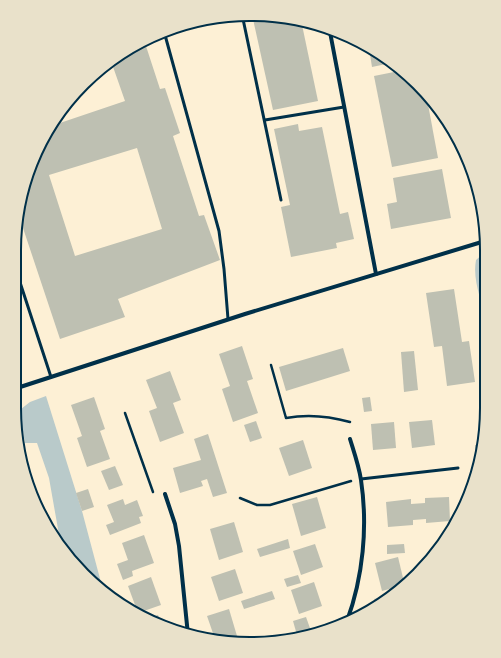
<svg xmlns="http://www.w3.org/2000/svg" width="501" height="658" viewBox="0 0 501 658" font-family="'Source Sans 3',sans-serif">
	<rect width="100%" height="100%" fill="#fdf0d5"/>
	<g fill="#b9caca">
		<path d="M485,252V346C481,334 484,332 484,321C483,300 472,282 476,260Z"/>
		<path d="M46,396L82,511L103,590L83,575L61,546L49,478L37,443H25L22,426L21,409L30,402Z"/>
	</g>
	<g fill="#bec0b2" fill-rule="evenodd">
		<path d="M253,19H297L301,20L318,101L273,110Z"/>
		<path d="M145,43L160,89L165,88L180,133L173,136L199,216L204,215L220,260L118,299L125,317L60,339L18,213L22,189L54,125L125,101L111,61L119,54ZM137,148L162,229L75,256L49,175Z"/>
		<path d="M369,48L382,54L391,63L372,67Z"/>
		<path d="M399,71L427,99L438,158L392,167L374,76Z"/>
		<path d="M298,124L299,131L322,127L340,214L348,212L354,239L336,243L337,248L291,257L281,207L290,205L274,129Z"/>
		<path d="M442,169L451,218L391,229L387,204L397,202L393,178Z"/>
		<path d="M454,289L462,342L469,341L475,382L447,386L442,346L434,347L426,293Z"/>
		<path d="M242,346L253,379L247,381L258,413L233,422L222,389L230,386L219,354Z"/>
		<path d="M343,348L350,371L286,391L279,367Z"/>
		<path d="M414,351L418,390L404,392L401,352Z"/>
		<path d="M170,371L181,400L173,403L184,433L160,442L149,411L157,408L146,380Z"/>
		<path d="M94,397L105,429L100,431L110,459L87,467L77,438L82,436L71,405Z"/>
		<path d="M370,397L372,411L364,412L362,398Z"/>
		<path d="M432,420L435,445L412,448L409,422Z"/>
		<path d="M256,421L262,438L250,442L244,425Z"/>
		<path d="M394,422L396,448L373,450L371,424Z"/>
		<path d="M208,434L227,493L213,497L207,479L201,481L203,486L180,493L173,468L201,460L194,439Z"/>
		<path d="M303,440L312,468L289,476L279,448Z"/>
		<path d="M484,444L477,472L475,445Z"/>
		<path d="M115,466L123,485L109,490L101,471Z"/>
		<path d="M88,489L94,507L82,511L76,493Z"/>
		<path d="M317,497L326,528L301,536L292,504Z"/>
		<path d="M449,497L450,521L426,523V519L413,520V525L388,527L386,502L411,499V504L425,503V498Z"/>
		<path d="M123,499L125,505L137,500L143,516L139,517L141,523L110,535L106,525L114,522L107,505Z"/>
		<path d="M234,522L243,552L219,560L210,529Z"/>
		<path d="M144,535L154,563L132,571L133,576L123,580L117,564L128,560L122,543Z"/>
		<path d="M288,539L290,548L260,557L257,549Z"/>
		<path d="M315,544L323,567L301,575L293,551Z"/>
		<path d="M404,544L405,553L387,554V545Z"/>
		<path d="M398,557L404,582L400,586L382,591L375,563Z"/>
		<path d="M235,569L243,593L219,601L211,577Z"/>
		<path d="M298,575L301,583L287,587L284,579Z"/>
		<path d="M151,577L161,605L138,613L128,586Z"/>
		<path d="M314,582L322,606L299,614L291,590Z"/>
		<path d="M272,591L275,599L244,609L241,601Z"/>
		<path d="M391,595L382,604L367,612L366,606L376,604L374,599Z"/>
		<path d="M229,609L237,636L223,640L215,639L207,616Z"/>
		<path d="M158,615L162,625L147,619Z"/>
		<path d="M306,617L311,631L297,635L293,621Z"/>
		<path d="M260,639L261,642L247,643Z"/>
	</g>
	<g fill="none" stroke-linecap="round" stroke-linejoin="round">
		<g stroke="#003049" stroke-width="2.5">
			<path d="M271,365L286,418C307,414 329,416 350,422"/>
			<path d="M125,413L153,492"/>
			<path d="M240,498L257,505H270L351,481"/>
		</g>
		<g stroke="#003049" stroke-width="3">
			<path d="M243,19L281,200"/>
			<path d="M165,35L219,231L224,269L228,319"/>
			<path d="M265,120L344,107"/>
			<path d="M14,264L51,377"/>
			<path d="M361,479L458,468"/>
		</g>
		<g stroke="#003049" stroke-width="4">
			<path d="M330,32L376,274"/>
			<path d="M14,389L245,314L485,241"/>
			<path d="M165,494L175,524L179,546L188,635"/>
			<path d="M347,621C363,577 368,527 361,480C359,466 354,452 350,439"/>
		</g>
	</g>
	<path d="M0 0H501V658H0ZM250 21H251A229 229 0 0 1 480 250V408A229 229 0 0 1 251 637H250A229 229 0 0 1 21 408V250A229 229 0 0 1 250 21Z" fill="#e9e1ca" fill-rule="evenodd"/>
	<path fill="none" stroke="#003049" stroke-width="2" d="M250 21H251A229 229 0 0 1 480 250V408A229 229 0 0 1 251 637H250A229 229 0 0 1 21 408V250A229 229 0 0 1 250 21Z"/>
</svg>
